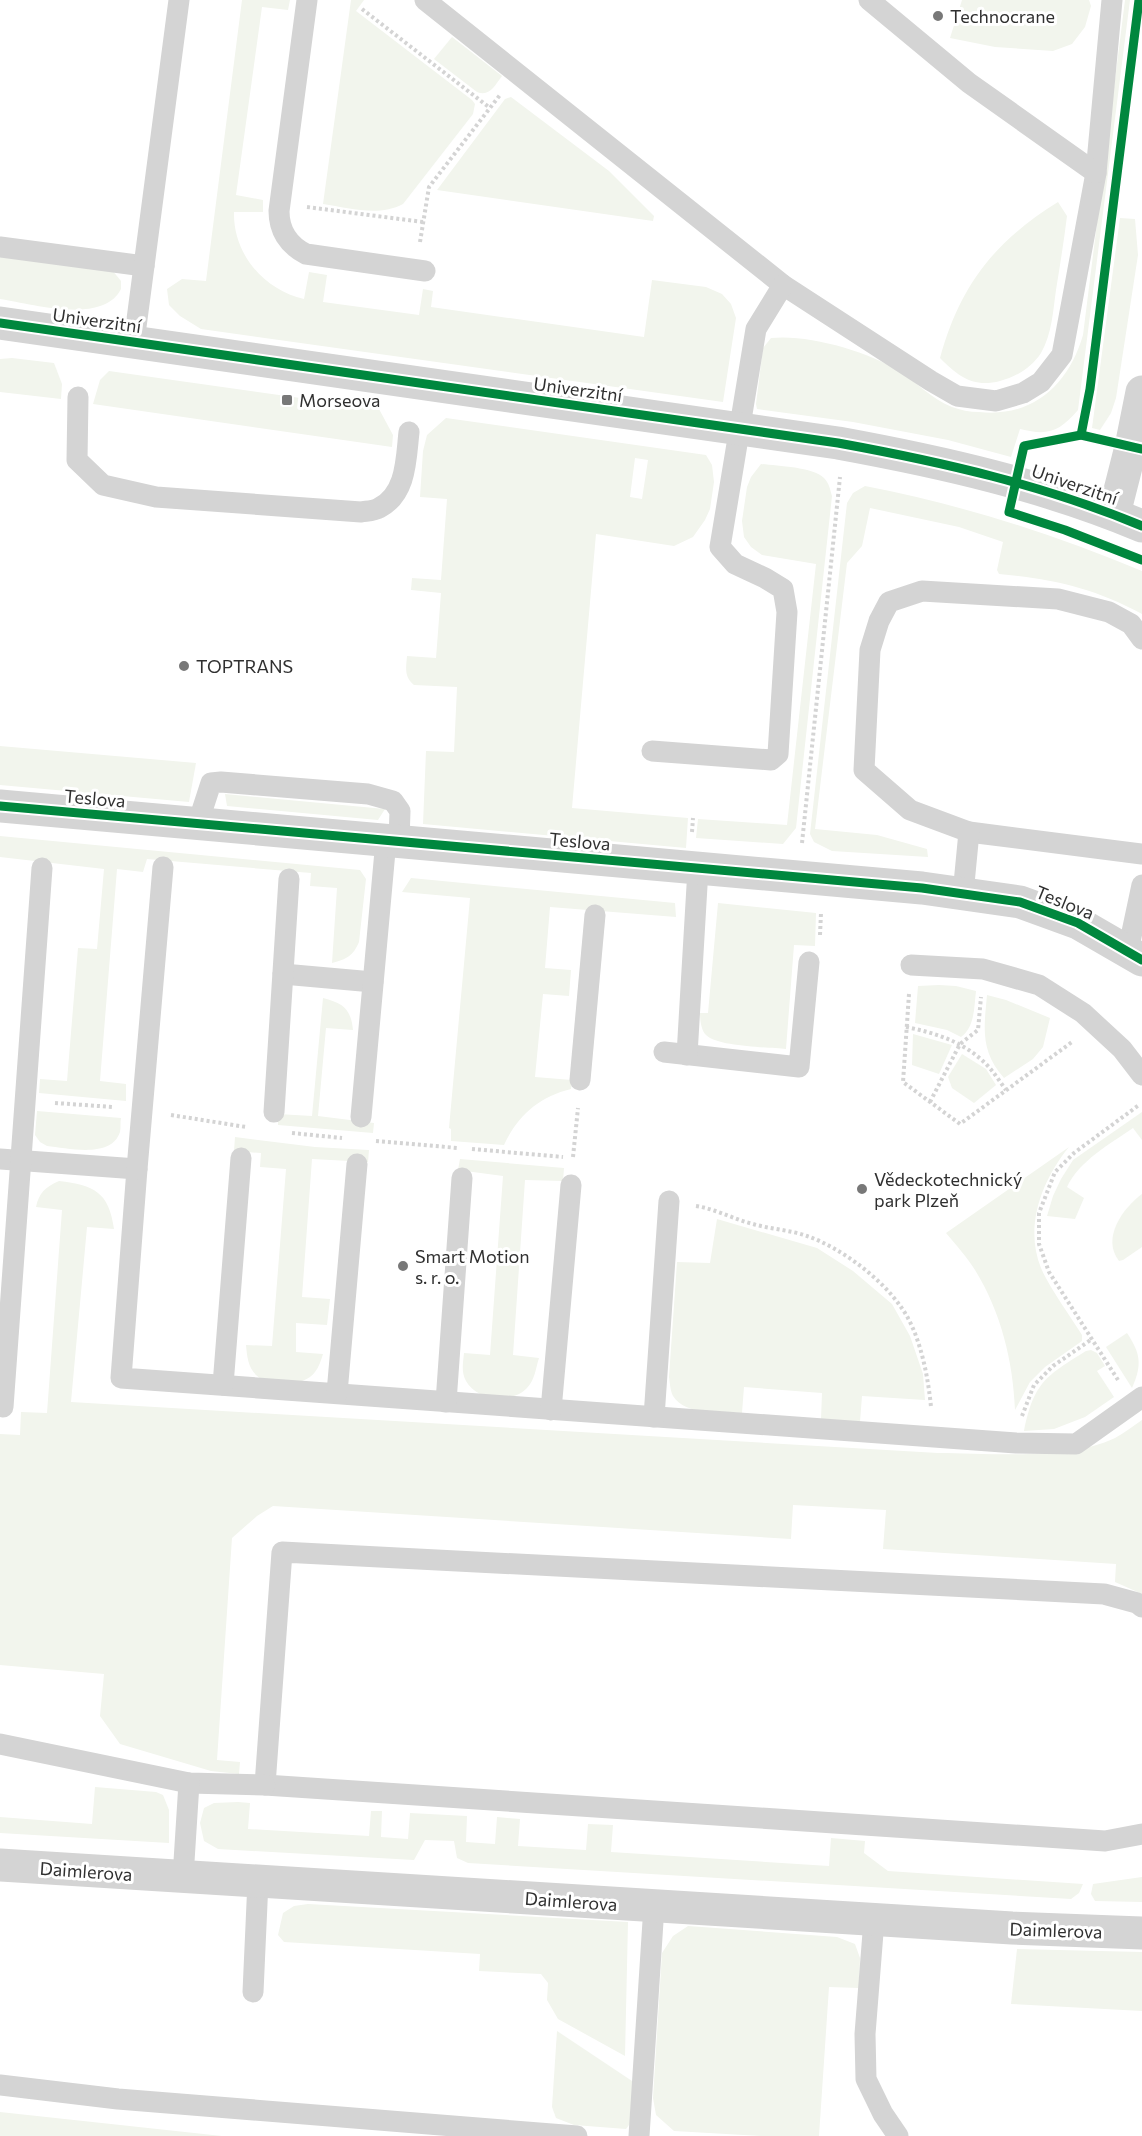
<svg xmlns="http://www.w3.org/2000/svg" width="1142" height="2136" viewBox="0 0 1142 2136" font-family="Commissioner,sans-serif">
	<rect width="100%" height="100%" fill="#fff"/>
	<g fill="#f2f5ed" fill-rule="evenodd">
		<path d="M242,0H290L288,10L262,7L236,195L263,200V212H234C233,254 264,290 304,299L309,272L327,275L323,302L419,315L423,289L433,291L431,307L644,337L652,280L706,287L722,294L731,304L736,318L723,402L201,329L180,316L169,305L167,289L182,279L206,281Z"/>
		<path d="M351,0H364L356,11L472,100L475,104L473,114L403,204C379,217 349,208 323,204Z"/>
		<path d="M962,0H1089L1091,6L1085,27L1072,44L1053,51L995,47L950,38Z"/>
		<path d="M1125,0H1130L1078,410C1059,432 1048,436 1020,429L1011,457L948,440L853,422L757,409L756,404L763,348L771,338C808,334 867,351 899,371C917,383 932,399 952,407C960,410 970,412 979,412C1033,418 1069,384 1083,335Z"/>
		<path d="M452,37L502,76C495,85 490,97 477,92L434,59Z"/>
		<path d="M511,97L609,171L654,216L653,221L437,190L505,99Z"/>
		<path d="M1058,202L1067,216C1064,241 1060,265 1056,290C1053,311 1052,334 1041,353C1032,367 1016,377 1000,381C973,388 958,376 940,358C960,285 995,241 1058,202Z"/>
		<path d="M1120,218L1135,219L1138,255L1116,398L1111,413L1100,430L1092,428Z"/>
		<path d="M0,256L112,270L121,281V289C103,325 32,304 0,299Z"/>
		<path d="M12,358L54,363L62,384L61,399L0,392V359Z"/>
		<path d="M109,371L379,409L393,435L392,447L93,404L100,380Z"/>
		<path d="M446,418L706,455L712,465L714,482L710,509L705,520L693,537L674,546L596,534L572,808L688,818L686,848L423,824L426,751L454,752L457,687L414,685C404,677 406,668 407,656L436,658L441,593L411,590L412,578L441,580L447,499L420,497L423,451L427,435ZM635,458L648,460L642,499L630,497Z"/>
		<path d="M761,464C777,466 813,467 824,478C829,483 830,489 832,496L796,828L783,844L696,838L698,819L787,825L816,564L762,555L751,547L744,537L742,521L747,487L751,477Z"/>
		<path d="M865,486C962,505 1051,533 1142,571V614C1094,588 1053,579 999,574L997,570L1003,542L959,527L870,508L862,546L847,563L815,829L877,835L927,849L928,857L832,851L814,842L810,834L847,503L853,493Z"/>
		<path d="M0,746L196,763L189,802L0,785Z"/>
		<path d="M225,794L385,809L378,820L227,806Z"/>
		<path d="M0,836L360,870L366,879L359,942C353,956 347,959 332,963L337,888L310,886L311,873L147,859L143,872L117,869L100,1081L126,1084V1101L39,1093L40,1079L67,1081L78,948L97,949L104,869L0,857Z"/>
		<path d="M411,878L675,903L676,917L550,907L545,968L571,970L569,996L543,994L535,1077L572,1080L571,1089C539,1097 518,1115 504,1145L451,1141V1129L449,1128L470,898L402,892Z"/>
		<path d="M718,903L816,913L815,946L794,945L786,1049C768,1047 718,1047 706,1035C701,1030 700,1020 700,1013H708Z"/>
		<path d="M939,985L956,986L976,991C974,1007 975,1027 961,1037L947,1030L915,1023L918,986Z"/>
		<path d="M987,995L1006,1000L1050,1018L1043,1047L1033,1059L1004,1078C980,1051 984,1028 987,995Z"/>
		<path d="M323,998C343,1003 351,1009 353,1030L326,1028L318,1116L374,1123L373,1133L278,1125V1114L312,1116Z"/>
		<path d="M913,1034L952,1045L939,1074L912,1065Z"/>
		<path d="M962,1054L986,1069L996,1085L974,1103L952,1088L948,1077Z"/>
		<path d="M37,1111L121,1118C120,1122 121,1128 120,1132C111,1159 68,1148 47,1146L40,1142L35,1135Z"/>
		<path d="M1142,1112V1140L1133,1128C1110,1144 1079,1161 1067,1187L1084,1198L1075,1219L1047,1216L1053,1196L1061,1179L1073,1160Z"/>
		<path d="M235,1137L315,1147L369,1150L368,1162L312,1159L302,1297L330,1299L327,1325L296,1323V1352L323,1354C321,1360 319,1367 315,1372C305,1387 268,1388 256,1375C248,1367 247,1356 246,1345L272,1346L286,1169L260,1167L261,1153L234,1151Z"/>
		<path d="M1069,1147C1042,1180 1024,1226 1041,1268C1049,1287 1071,1317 1082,1335V1341L1045,1367L1030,1382L1015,1410C1013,1361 1001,1312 975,1270C967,1257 956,1245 946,1233Z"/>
		<path d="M460,1159L564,1168L563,1181L525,1180L513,1355L539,1358C536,1367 535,1380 527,1388C512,1404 477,1401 466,1381C461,1372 463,1363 464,1353L490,1355L503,1176L458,1170Z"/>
		<path d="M59,1181C94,1185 109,1192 114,1229L87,1227L71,1402L938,1453C991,1453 1067,1461 1115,1438C1124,1433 1133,1426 1142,1420V1594L1115,1582L1116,1564L883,1549L886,1510L793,1505L791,1539L273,1506L257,1516L232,1538L217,1760L240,1762L239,1774L211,1771L120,1744L100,1716L104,1674L0,1665V1434L20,1435L21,1412L47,1413L62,1210L36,1207C39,1193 45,1187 59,1181Z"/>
		<path d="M1142,1194V1247L1123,1260L1119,1261C1101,1238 1123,1208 1142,1194Z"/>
		<path d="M717,1219L817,1248L853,1271L892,1304L910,1336L923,1374L925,1400L862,1396L860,1422L821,1419L822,1393L744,1387L742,1413C721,1412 686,1416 673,1396C670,1390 670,1383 669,1377L677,1262L710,1263Z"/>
		<path d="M1127,1333C1141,1354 1142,1365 1132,1388L1106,1347Z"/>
		<path d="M1091,1350L1097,1353L1105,1366L1097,1371L1114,1397L1085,1417L1054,1429L1024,1431C1034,1382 1046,1376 1086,1351Z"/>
		<path d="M95,1787L156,1792L163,1795L169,1810V1843L0,1833V1817L92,1824Z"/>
		<path d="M238,1802L250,1803L248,1829L369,1836L371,1811H382L381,1837L408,1839L410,1813L467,1816L466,1842L495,1844L497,1817L520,1819L518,1846L586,1850L588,1824L613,1825L611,1852L829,1866L831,1838L865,1841L864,1853L888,1871L1083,1884L1079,1893L1071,1899L468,1863L457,1858L454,1841L425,1840L414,1860L218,1849L204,1841L200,1823L204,1808L214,1803Z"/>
		<path d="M1142,1877V1902L1095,1901L1091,1894L1093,1884Z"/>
		<path d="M308,1904L628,1922L625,2056L558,2019L547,2000L548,1983L541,1974L479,1971L480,1954L284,1942L278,1935L283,1913L294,1906Z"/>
		<path d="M688,1926L837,1937L855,1944L860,1958L859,1988L829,1987L819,2136H761L674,2131L656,2115L653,2098L662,1953L673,1936Z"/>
		<path d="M1017,1949L1142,1952V2011L1011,2004Z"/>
		<path d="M557,2031L635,2083L632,2121L626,2129L574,2125L556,2118L552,2107Z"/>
		<path d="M0,2112L222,2136H0Z"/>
	</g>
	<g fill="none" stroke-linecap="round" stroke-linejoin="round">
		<g stroke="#d4d4d4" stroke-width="4" stroke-dasharray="3 3" stroke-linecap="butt">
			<path d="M362,9L490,108"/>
			<path d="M307,207L423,222"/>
			<path d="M420,242L429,187L500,95"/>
			<path d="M692,832L693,818"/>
			<path d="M802,843L840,477"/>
			<path d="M820,935L821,913"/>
			<path d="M909,994L903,1082L960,1124L1072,1042"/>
			<path d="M906,1027C936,1033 964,1042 986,1064C994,1072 1000,1082 1006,1090"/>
			<path d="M930,1102L960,1044L978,1030L981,997"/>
			<path d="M55,1103L113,1107"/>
			<path d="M171,1115L246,1127"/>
			<path d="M292,1133L342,1138"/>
			<path d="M376,1141L458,1148"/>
			<path d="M472,1149L563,1157"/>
			<path d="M573,1157L578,1108"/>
			<path d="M696,1206C716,1209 733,1219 753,1224C770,1229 790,1230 807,1236C841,1248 880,1277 901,1307C920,1333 928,1376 931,1407"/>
			<path d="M1118,1380L1049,1272L1039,1244V1213L1055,1172L1074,1153L1139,1105"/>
			<path d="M1022,1416L1034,1385L1053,1366L1092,1339"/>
		</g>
		<g stroke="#d4d4d4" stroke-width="21">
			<path d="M307,0L279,211C279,230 288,245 306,254L425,271"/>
			<path d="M425,0L783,285L931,381L957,396L996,401L1023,393L1041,382L1062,355L1096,173L1112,0"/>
			<path d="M869,0L969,83L1096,173"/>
			<path d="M0,247L144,266"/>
			<path d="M134,342L179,0"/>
			<path d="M78,397L77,460L103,485L156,497L361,512C366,511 374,511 379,508C407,494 406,458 409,432"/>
			<path d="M652,751L771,760L778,754L787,612L783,589L765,578L735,564L720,547L756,329L783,285"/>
			<path d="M198,823L211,783L221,782L368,794L393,801L400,811L399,841"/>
			<path d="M969,832L1142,854"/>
			<path d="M963,894L969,832L910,810L864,770L870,650L879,621L889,602L922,591L1058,599L1109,612L1131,624L1142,639"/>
			<path d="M1128,951L1142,885"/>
			<path d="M911,965L983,969L1039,985L1083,1013L1122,1049L1142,1075"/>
			<path d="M283,974L373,982"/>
			<path d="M664,1052L799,1067L809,962"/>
			<path d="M687,1055L698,869"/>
			<path d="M580,1080L595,915"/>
			<path d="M274,1112L289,879"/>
			<path d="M361,1117L386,840"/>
			<path d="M0,1159L137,1169L121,1378L1016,1443L1076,1444L1142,1397"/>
			<path d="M137,1169L163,867"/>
			<path d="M223,1385L241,1158"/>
			<path d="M337,1393L357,1164"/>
			<path d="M446,1402L462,1178"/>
			<path d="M3,1407L42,868"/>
			<path d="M551,1410L571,1185"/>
			<path d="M654,1417L669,1201"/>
			<path d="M1142,1607L1137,1603L1104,1594L282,1552L265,1785L1105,1841L1142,1834"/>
			<path d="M0,1744L189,1783L265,1785"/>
			<path d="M183,1877L189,1783"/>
			<path d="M874,1920L865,2034L866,2079L883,2114L898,2136"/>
			<path d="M253,1992L258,1881"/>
			<path d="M0,2085L118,2099L577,2136"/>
			<path d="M639,2136L654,1906"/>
		</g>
		<g stroke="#d4d4d4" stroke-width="33">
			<path d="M0,323L838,443C942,462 1044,485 1142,526"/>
			<path d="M1114,514L1131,447L1142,392"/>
			<path d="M0,806L922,888L1020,902L1078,923L1142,960"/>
			<path d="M0,1865L1012,1928L1142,1933"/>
		</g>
		<g stroke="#fff" stroke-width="13">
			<g id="cycleway">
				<path d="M0,323L838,443C942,462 1044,485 1142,526"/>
				<path d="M1081,435L1090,389L1139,0"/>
				<path d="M1142,449L1081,435L1024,446L1009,512L1065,530L1142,560"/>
				<path d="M0,806L922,888L1020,902L1078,923L1142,960"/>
			</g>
		</g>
		<use href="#cycleway" stroke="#00873e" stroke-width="9"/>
	</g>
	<g fill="#787878" stroke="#fff" stroke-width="2">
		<circle cx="938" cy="16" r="6"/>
		<rect x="281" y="394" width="12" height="12" rx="3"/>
		<circle cx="184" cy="666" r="6"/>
		<circle cx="862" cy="1189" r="6"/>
		<circle cx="403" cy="1266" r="6"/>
	</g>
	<g text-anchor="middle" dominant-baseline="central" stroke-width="6" stroke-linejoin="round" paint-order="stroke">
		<g font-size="18" fill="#303030" stroke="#fff" text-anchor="start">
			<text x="950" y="16">Technocrane</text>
			<text x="299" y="400">Morseova</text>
			<text x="196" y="666">TOPTRANS</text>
			<text x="874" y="1179">Vědeckotechnický<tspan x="874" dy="21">park Plzeň</tspan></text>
			<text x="415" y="1256">Smart Motion<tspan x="415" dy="21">s. r. o.</tspan></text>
		</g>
		<g font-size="18" fill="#303030" stroke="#fff">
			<text transform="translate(97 320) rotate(8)">Univerzitní</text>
			<text transform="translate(578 389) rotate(8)">Univerzitní</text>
			<text transform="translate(1075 484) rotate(19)">Univerzitní</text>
			<text transform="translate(95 798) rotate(5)">Teslova</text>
			<text transform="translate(580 841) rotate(5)">Teslova</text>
			<text transform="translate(1065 902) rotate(22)">Teslova</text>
			<text transform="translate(86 1871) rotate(4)">Daimlerova</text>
			<text transform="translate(571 1901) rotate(4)">Daimlerova</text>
			<text transform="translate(1056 1930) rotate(2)">Daimlerova</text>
		</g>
	</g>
</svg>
